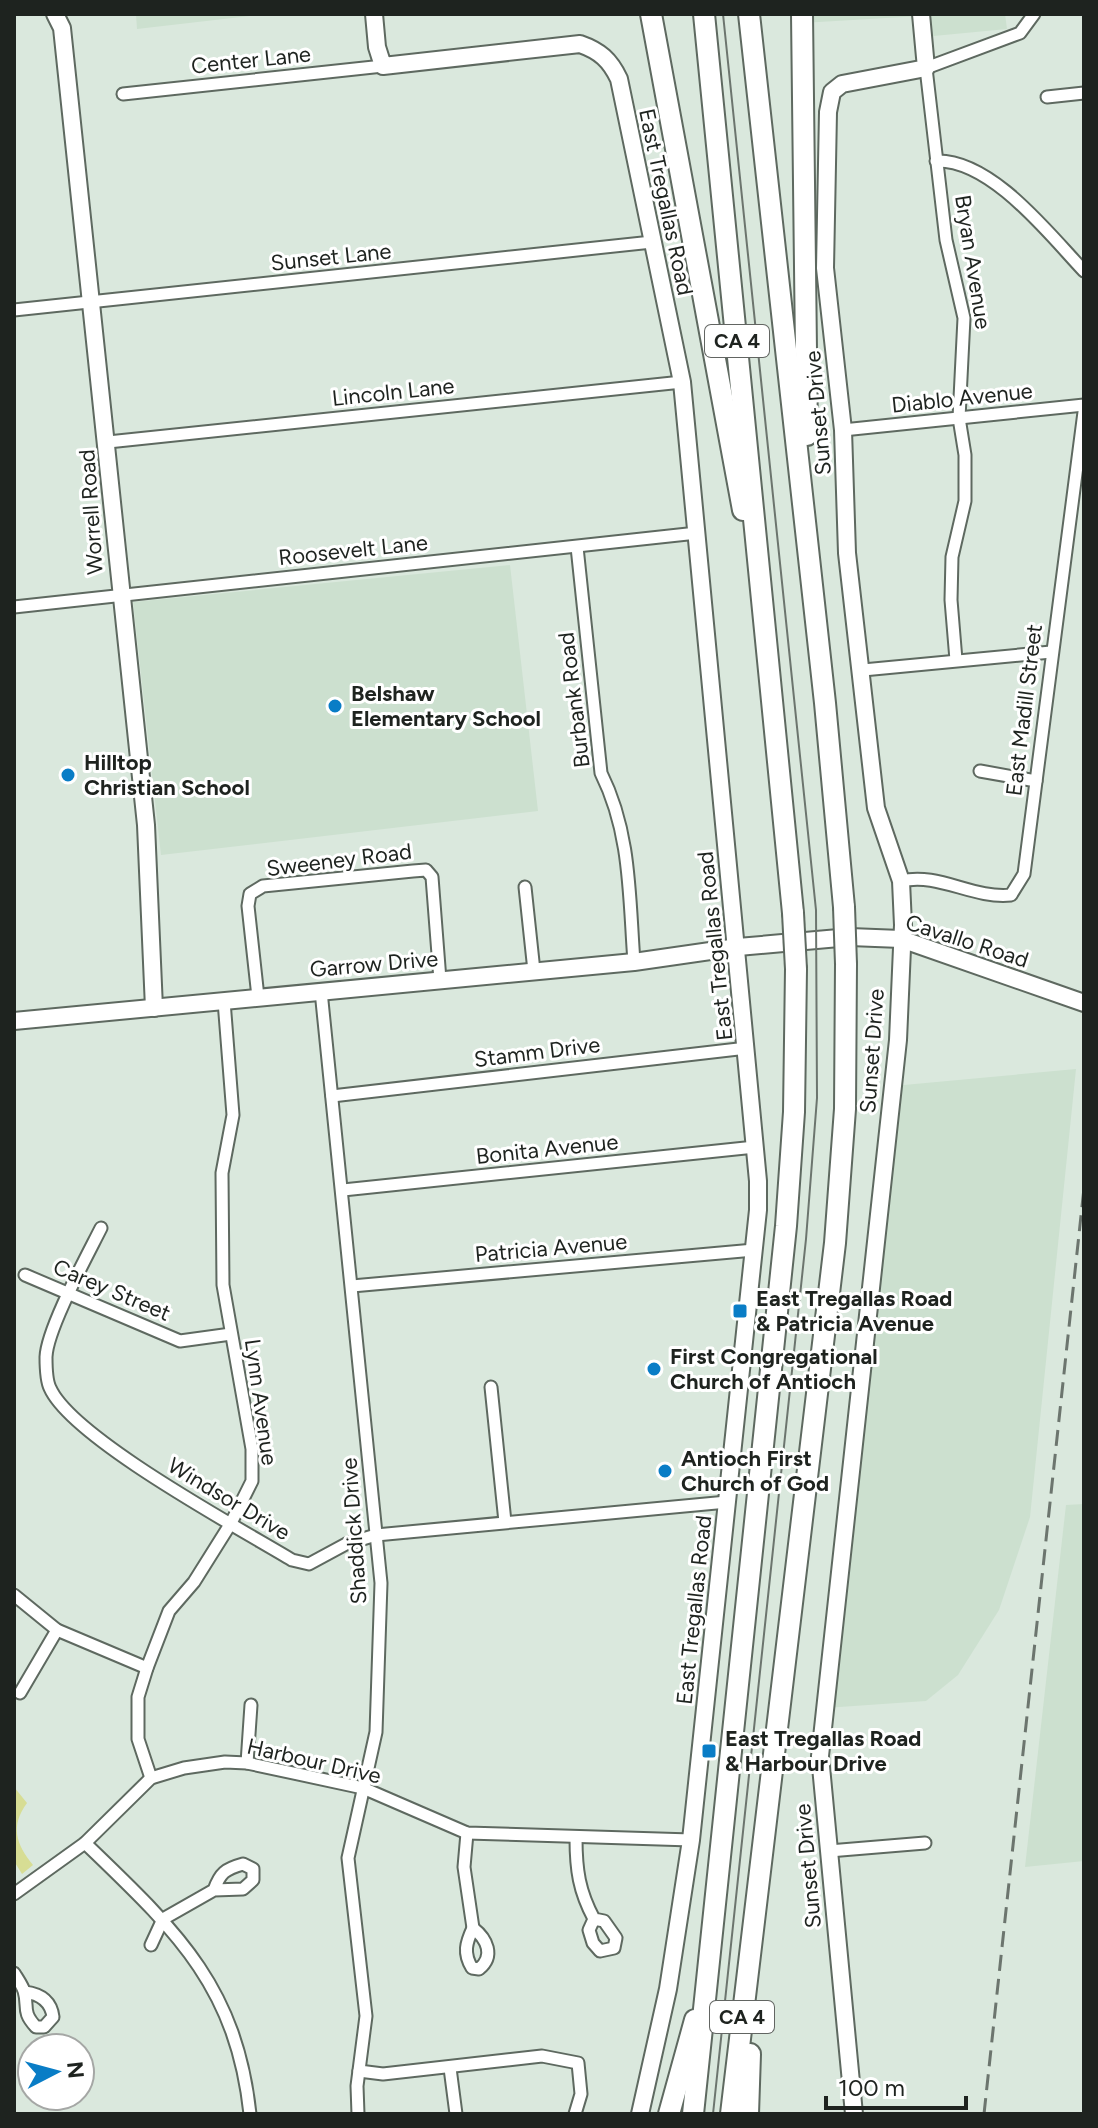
<svg xmlns="http://www.w3.org/2000/svg" width="1098" height="2128" viewBox="0 0 1098 2128" font-family="Figtree,sans-serif">
	<rect width="100%" height="100%" fill="#dae8dd"/>
	<g fill="#cce0cf">
		<path d="M136,14H267L137,29Z"/>
		<path d="M802,14H1005L1007,29L923,37L920,16L802,23Z"/>
		<path d="M510,565L538,811L161,855L133,602Z"/>
		<path d="M1076,1069L1030,1517L999,1610L958,1675L926,1701L825,1708L893,1086Z"/>
		<path d="M1084,1504V1861L1025,1867L1066,1505Z"/>
	</g>
	<path fill="#d7dd94" d="M14,1787L27,1803C10,1826 16,1844 33,1865L22,1874L14,1861Z"/>
	<g fill="none" stroke-linecap="round" stroke-linejoin="round">
		<g stroke="#5e6960" stroke-width="15">
			<g id="street">
				<path d="M123,94L383,66"/>
				<path d="M1047,97L1084,93"/>
				<path d="M936,161C991,159 1049,234 1084,271"/>
				<path d="M14,310L652,242"/>
				<path d="M843,430L1084,405"/>
				<path d="M108,442L682,382"/>
				<path d="M577,547L601,773C631,833 629,896 634,962"/>
				<path d="M14,607L697,533"/>
				<path d="M956,660L951,600L952,557L965,501V455L959,418L964,318L946,240L926,68L1020,33L1034,14"/>
				<path d="M863,670L1051,652"/>
				<path d="M980,771L1036,781"/>
				<path d="M901,881C939,872 972,899 1011,895L1024,874L1084,412"/>
				<path d="M525,887L534,971"/>
				<path d="M321,991L381,1583L376,1732L348,1858L366,2016L357,2086L358,2114"/>
				<path d="M258,997L248,906L250,894L263,886L413,871L426,870L432,877L440,980"/>
				<path d="M332,1096L747,1048"/>
				<path d="M343,1190L755,1147"/>
				<path d="M101,1228C87,1256 47,1329 46,1357C46,1365 46,1380 50,1388C72,1438 239,1528 292,1560L309,1564L346,1544L376,1535L727,1502"/>
				<path d="M25,1275L180,1341L231,1334"/>
				<path d="M352,1286L754,1250"/>
				<path d="M491,1387L505,1522"/>
				<path d="M14,1595L57,1630L147,1668"/>
				<path d="M20,1693L57,1630"/>
				<path d="M247,1763L251,1705"/>
				<path d="M151,1778L138,1739V1697L147,1668L169,1611L194,1582L231,1523L252,1481V1449L223,1285L222,1173L233,1115L224,1001"/>
				<path d="M467,1833L464,1867L473,1928"/>
				<path d="M576,1838C576,1870 579,1891 594,1919L604,1921L616,1938L614,1948L600,1951L593,1943L589,1930L594,1919"/>
				<path d="M85,1843C174,1929 236,1984 250,2114"/>
				<path d="M829,1851L925,1843"/>
				<path d="M14,1894L85,1843L151,1778L184,1768L225,1762L247,1763L363,1788L467,1833L691,1840"/>
				<path d="M473,1928C487,1939 495,1956 479,1969L472,1968C463,1953 466,1943 473,1928Z"/>
				<path d="M151,1945L163,1919L214,1890L243,1889L253,1880V1869L243,1864C225,1869 220,1873 214,1890"/>
				<path d="M14,1973C17,1978 22,1985 24,1991C29,2007 21,2011 36,2027H44L53,2017C51,2001 40,1994 25,1992"/>
				<path d="M450,2068L456,2114"/>
				<path d="M359,2071L383,2074L542,2056L578,2063L581,2094L575,2114"/>
			</g>
		</g>
		<g stroke="#5e6960" stroke-width="20">
			<g id="secondary">
				<path d="M55,14L62,28L146,825L154,1008"/>
				<path d="M374,14L377,47L383,66L580,44C600,51 610,60 619,79L682,382L758,1181V1210L691,1840L668,1989L640,2114"/>
				<path d="M14,1021L634,962L738,947L850,937L901,939L1084,1003"/>
				<path d="M854,2114L820,1756L898,1040L903,925L901,881L876,808L847,553L843,430L825,268L828,112L832,92L842,84L926,68L921,14"/>
			</g>
		</g>
		<g stroke="#5e6960" stroke-width="24">
			<g id="highway">
				<path d="M651,14L743,510"/>
				<path d="M704,14L793,913"/>
				<path d="M749,14L825,703L844,907"/>
				<path d="M802,14L807,435"/>
				<path d="M669,2114L695,2020"/>
				<path d="M693,2114L786,1226L794,1112L796,969"/>
				<path d="M731,2114L835,1243L845,1109L846,964"/>
				<path d="M748,2114L750,2054"/>
			</g>
		</g>
		<use href="#street" stroke="#fff" stroke-width="11"/>
		<use href="#secondary" stroke="#fff" stroke-width="16"/>
		<use href="#highway" stroke="#fff" stroke-width="20"/>
		<path stroke="#6c756e" stroke-width="2" d="M713,2114L806,1239L817,1098L816,910L723,14"/>
		<path stroke="#6c756e" stroke-width="3" stroke-dasharray="16 8" stroke-linecap="butt" d="M984,2114L1084,1188"/>
		<g stroke="#5e6960" stroke-width="24" stroke-linecap="butt">
			<g id="highway-bridge">
				<path d="M844,907L846,964"/>
				<path d="M793,913L796,969"/>
			</g>
		</g>
		<use href="#highway-bridge" stroke="#fff" stroke-width="20"/>
	</g>
	<g fill="#097dc6" stroke="#fff" stroke-width="3">
		<circle cx="335" cy="706" r="8"/>
		<circle cx="68" cy="775" r="8"/>
		<rect x="732" y="1303" width="16" height="16" rx="4"/>
		<circle cx="654" cy="1369" r="8"/>
		<circle cx="665" cy="1471" r="8"/>
		<rect x="701" y="1743" width="16" height="16" rx="4"/>
	</g>
	<g text-anchor="middle" dominant-baseline="central" stroke-width="6" stroke-linejoin="round" paint-order="stroke">
		<g fill="#fff" stroke="#626562" stroke-width="2">
			<rect x="705" y="325" width="64" height="32" rx="6"/>
			<rect x="710" y="2001" width="64" height="32" rx="6"/>
		</g>
		<g font-size="20" font-weight="bold" fill="#1e231f">
			<text x="737" y="341">CA 4</text>
			<text x="742" y="2017">CA 4</text>
		</g>
		<g font-size="22" fill="#1e231f" stroke="#fff">
			<text transform="translate(251 60) rotate(-6)">Center Lane</text>
			<text transform="translate(666 202) rotate(78)">East Tregallas Road</text>
			<text transform="translate(331 257) rotate(-6)">Sunset Lane</text>
			<text transform="translate(973 262) rotate(81)">Bryan Avenue</text>
			<text transform="translate(393 392) rotate(-6)">Lincoln Lane</text>
			<text transform="translate(962 398) rotate(-6)">Diablo Avenue</text>
			<text transform="translate(818 413) rotate(-95)">Sunset Drive</text>
			<text transform="translate(91 512) rotate(-94)">Worrell Road</text>
			<text transform="translate(353 550) rotate(-6)">Roosevelt Lane</text>
			<text transform="translate(574 700) rotate(-97)">Burbank Road</text>
			<text transform="translate(1024 710) rotate(-83)">East Madill Street</text>
			<text transform="translate(339 860) rotate(-7)">Sweeney Road</text>
			<text transform="translate(967 941) rotate(18)">Cavallo Road</text>
			<text transform="translate(715 946) rotate(-96)">East Tregallas Road</text>
			<text transform="translate(374 964) rotate(-5)">Garrow Drive</text>
			<text transform="translate(872 1051) rotate(-86)">Sunset Drive</text>
			<text transform="translate(537 1052) rotate(-7)">Stamm Drive</text>
			<text transform="translate(547 1149) rotate(-6)">Bonita Avenue</text>
			<text transform="translate(551 1248) rotate(-5)">Patricia Avenue</text>
			<text transform="translate(112 1290) rotate(23)">Carey Street</text>
			<text transform="translate(261 1402) rotate(82)">Lynn Avenue</text>
			<text transform="translate(229 1499) rotate(31)">Windsor Drive</text>
			<text transform="translate(354 1531) rotate(-94)">Shaddick Drive</text>
			<text transform="translate(694 1610) rotate(-84)">East Tregallas Road</text>
			<text transform="translate(314 1761) rotate(13)">Harbour Drive</text>
			<text transform="translate(808 1866) rotate(-95)">Sunset Drive</text>
		</g>
		<g font-size="22" font-weight="bold" fill="#1e231f" stroke="#fff" text-anchor="start">
			<text x="351" y="693">Belshaw<tspan x="351" dy="25">Elementary School</tspan></text>
			<text x="84" y="762">Hilltop<tspan x="84" dy="25">Christian School</tspan></text>
			<text x="756" y="1298">East Tregallas Road<tspan x="756" dy="25">&amp; Patricia Avenue</tspan></text>
			<text x="670" y="1356">First Congregational<tspan x="670" dy="25">Church of Antioch</tspan></text>
			<text x="681" y="1458">Antioch First<tspan x="681" dy="25">Church of God</tspan></text>
			<text x="725" y="1738">East Tregallas Road<tspan x="725" dy="25">&amp; Harbour Drive</tspan></text>
		</g>
	</g>
	<rect width="1098" height="2128" fill="none" stroke="#1e231f" stroke-width="32"/>
	<g transform="translate(56 2072) rotate(84)"><circle r="38" fill="#ffffff" stroke="#a5a7a5" stroke-width="2"/>
	<path d="M0-6L14 30L0 20L-14 30Z" fill="#097dc6"/>
	<text y="-12" font-size="22" font-weight="bold" text-anchor="middle" fill="#1e231f">N</text>
	</g>
	<path d="M826 2096v12h140v-12" fill="none" stroke="#1e231f" stroke-width="4"/>
	<text x="838" y="2096" font-size="24" fill="#1e231f" stroke="#ffffff" stroke-width="6" paint-order="stroke">100 m</text>
</svg>
